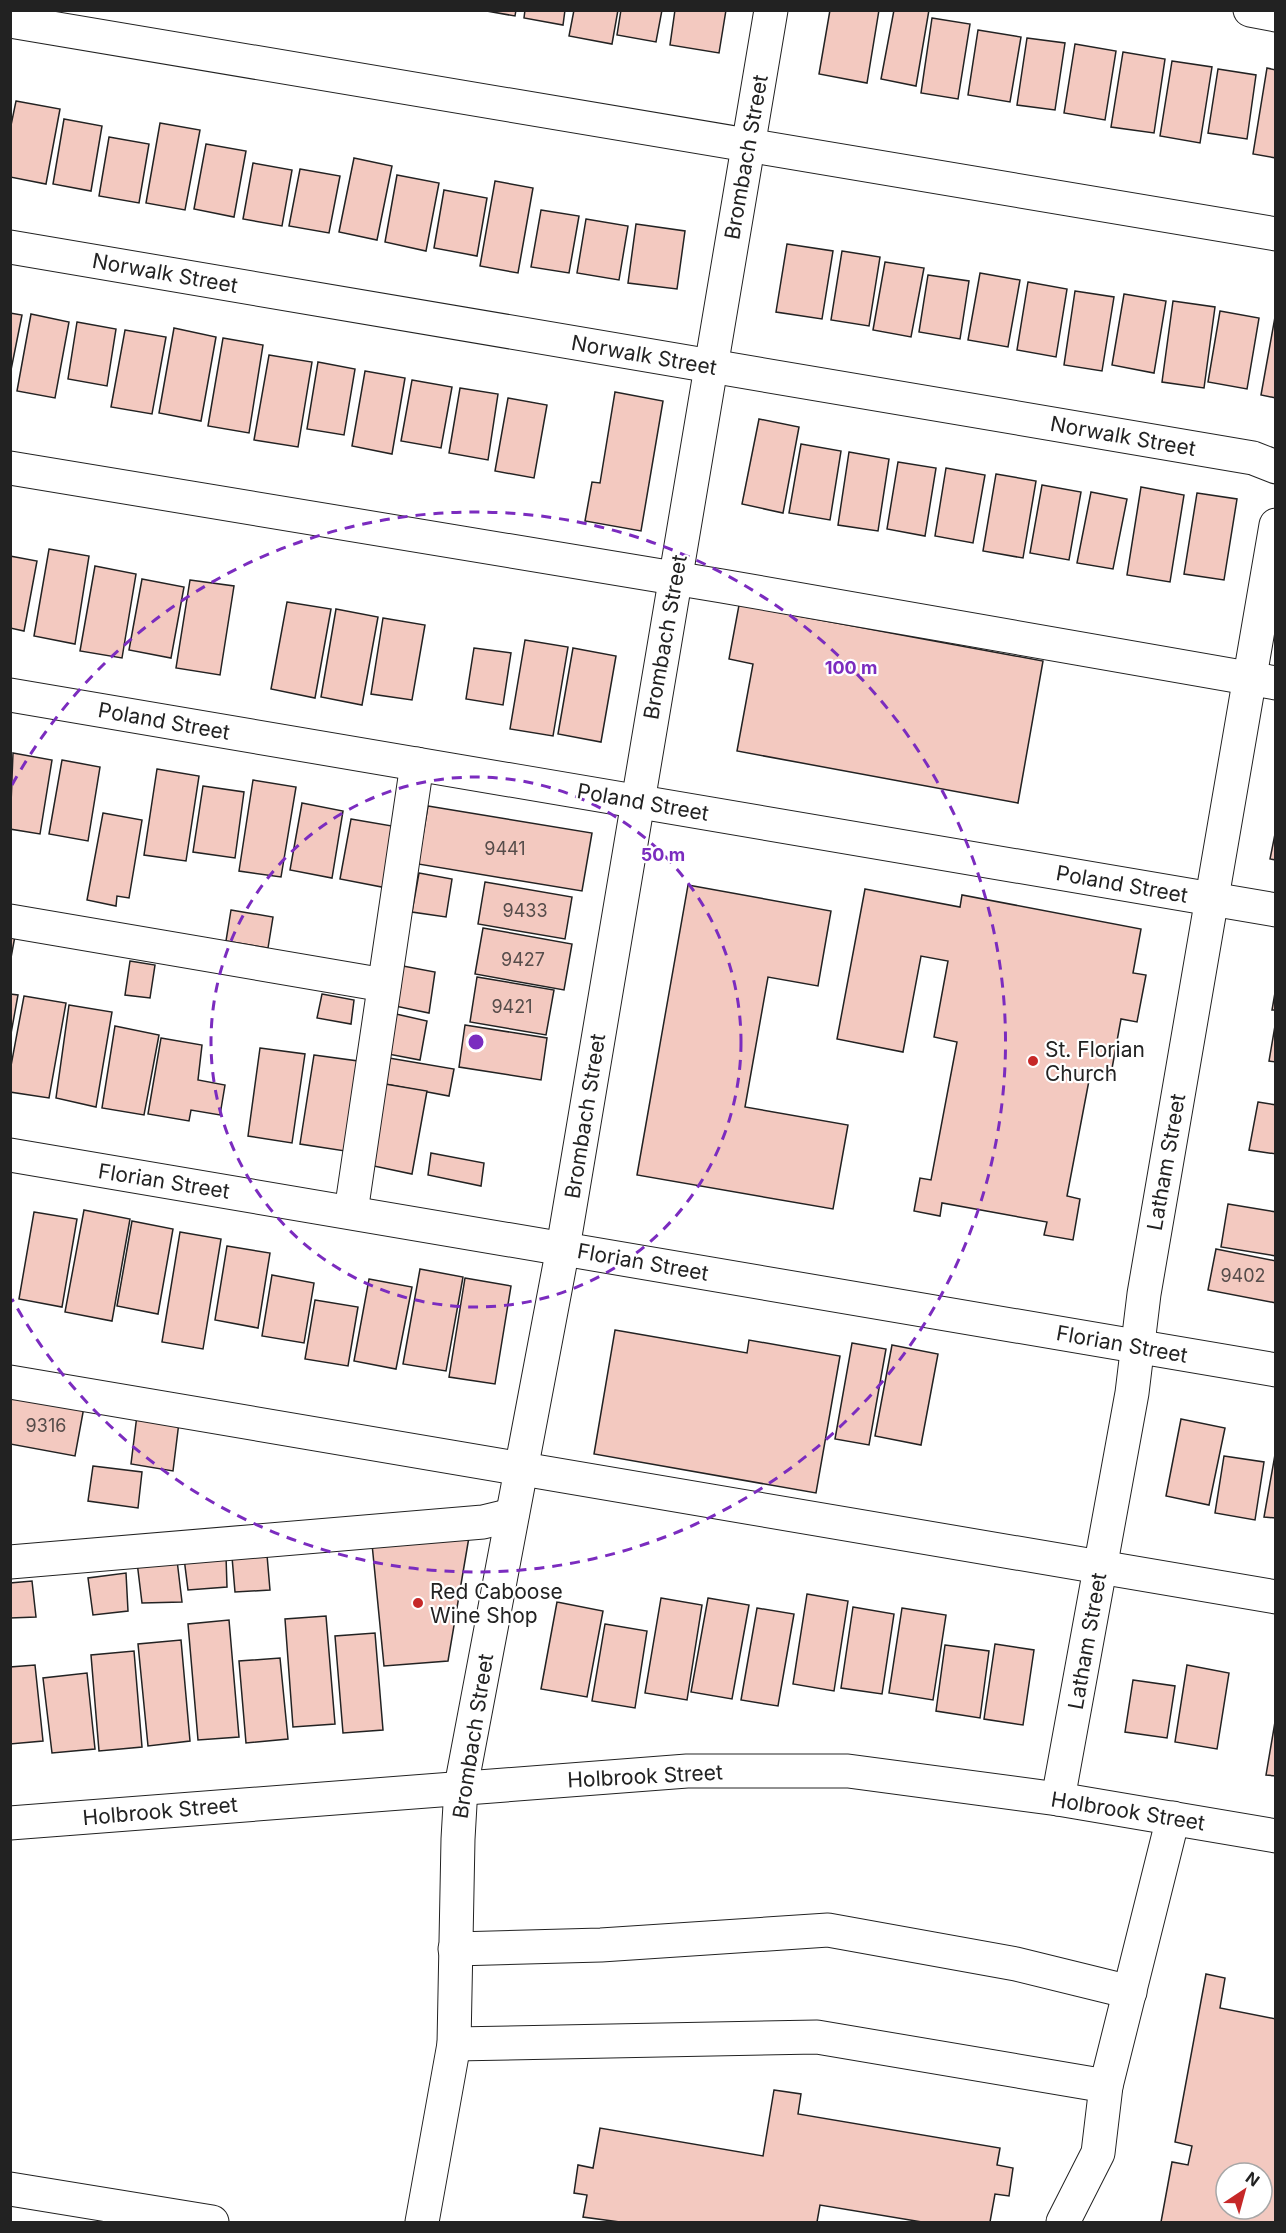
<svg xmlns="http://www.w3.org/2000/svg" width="1286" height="2233" viewBox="0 0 1286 2233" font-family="Inter,sans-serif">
	<rect width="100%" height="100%" fill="#fff"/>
	<g fill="#f3c9c0" stroke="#222" stroke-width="1.5" fill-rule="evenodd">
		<path d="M481,10H516L515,16Z"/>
		<path d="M525,10H565L563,25L524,18Z"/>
		<path d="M574,10H618L612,44L569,36Z"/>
		<path d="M621,10H662L656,42L617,35Z"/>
		<path d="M675,10H726L719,53L670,45Z"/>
		<path d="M830,10H879L867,83L819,74Z"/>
		<path d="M894,10H929L916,86L881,79Z"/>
		<path d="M932,18L970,24L958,99L921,93Z"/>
		<path d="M978,30L1021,37L1010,102L968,95Z"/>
		<path d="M1027,38L1065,43L1055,110L1017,105Z"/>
		<path d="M1075,44L1116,51L1105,120L1064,113Z"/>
		<path d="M1123,52L1165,59L1154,133L1111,127Z"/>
		<path d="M1172,61L1212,67L1200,143L1160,136Z"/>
		<path d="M1267,68L1276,70V158L1253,154Z"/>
		<path d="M1218,69L1256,75L1247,139L1208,133Z"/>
		<path d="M16,101L60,109L46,184L10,177V130Z"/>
		<path d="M64,119L102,126L91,191L53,184Z"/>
		<path d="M160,123L200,130L185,210L146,203Z"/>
		<path d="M109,137L149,144L139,203L99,196Z"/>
		<path d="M206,144L246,151L234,217L194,209Z"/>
		<path d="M354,158L392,166L377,240L339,232Z"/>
		<path d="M253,163L292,170L282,226L243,219Z"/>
		<path d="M300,169L340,176L329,233L289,226Z"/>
		<path d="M397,175L439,183L426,251L385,242Z"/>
		<path d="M495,181L533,188L518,273L480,266Z"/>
		<path d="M444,190L487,198L477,256L434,248Z"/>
		<path d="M541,210L579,216L569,273L531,267Z"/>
		<path d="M586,219L628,226L619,280L577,273Z"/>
		<path d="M636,224L685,231L677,289L628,283Z"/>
		<path d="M787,244L833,251L822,319L776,312Z"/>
		<path d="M842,251L880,257L869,326L831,320Z"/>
		<path d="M885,262L924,268L911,337L873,330Z"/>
		<path d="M980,273L1020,280L1008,347L968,340Z"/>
		<path d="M928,275L969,281L960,339L919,332Z"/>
		<path d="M1028,282L1067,289L1056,357L1017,350Z"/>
		<path d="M1075,291L1114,297L1102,371L1064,365Z"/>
		<path d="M1124,294L1166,301L1154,373L1112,365Z"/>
		<path d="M1173,301L1215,307L1204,388L1162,382Z"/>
		<path d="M1220,311L1259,318L1247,389L1208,382Z"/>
		<path d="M10,313L22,315L11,370H10Z"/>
		<path d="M31,314L69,322L55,398L17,391Z"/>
		<path d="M1275,317H1276V398L1261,395Z"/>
		<path d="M77,322L116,329L107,386L68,379Z"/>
		<path d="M174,328L216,337L201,421L159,413Z"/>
		<path d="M125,330L166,337L152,414L111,407Z"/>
		<path d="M223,338L263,345L249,433L208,426Z"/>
		<path d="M269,355L312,362L298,447L254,440Z"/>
		<path d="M318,362L355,369L344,435L307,429Z"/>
		<path d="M365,371L405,378L392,454L352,446Z"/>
		<path d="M412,380L452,387L441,448L401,441Z"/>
		<path d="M460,388L498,394L488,460L449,453Z"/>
		<path d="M615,392L663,401L641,531L585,521L592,482L600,483Z"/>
		<path d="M508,398L547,405L534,478L495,471Z"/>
		<path d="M759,419L799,427L783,513L742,504Z"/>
		<path d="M801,444L841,451L830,520L789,513Z"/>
		<path d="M849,452L889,459L878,531L838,525Z"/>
		<path d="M898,462L936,468L925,536L887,529Z"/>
		<path d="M946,468L985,475L973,543L935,536Z"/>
		<path d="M996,474L1036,481L1023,558L983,551Z"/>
		<path d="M1042,485L1081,492L1069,560L1030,553Z"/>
		<path d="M1141,487L1184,495L1170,582L1127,575Z"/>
		<path d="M1091,492L1127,499L1113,569L1077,563Z"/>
		<path d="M1197,493L1237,499L1224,580L1184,574Z"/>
		<path d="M49,549L89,556L75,644L34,636Z"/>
		<path d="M10,556L37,561L24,631L10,628Z"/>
		<path d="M95,566L136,574L122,658L80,651Z"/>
		<path d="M142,579L184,587L171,658L129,650Z"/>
		<path d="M190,580L234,586L220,675L176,668Z"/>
		<path d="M287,602L331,609L315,698L271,689Z"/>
		<path d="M739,605L1043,661L1018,803L737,751L753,664L729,659Z"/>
		<path d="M336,609L378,617L362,705L321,697Z"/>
		<path d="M383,618L425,625L412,700L371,694Z"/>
		<path d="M525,640L568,647L553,736L510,729Z"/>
		<path d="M474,648L511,653L503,705L466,699Z"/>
		<path d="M573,648L616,656L601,742L558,734Z"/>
		<path d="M13,753L52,760L40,834L10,829Z"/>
		<path d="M62,760L100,767L88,841L49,834Z"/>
		<path d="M157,769L199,776L186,861L144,855Z"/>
		<path d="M253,780L296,787L281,877L239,871Z"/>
		<path d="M203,786L244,792L235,858L193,852Z"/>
		<path d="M302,803L343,811L332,878L290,870Z"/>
		<path d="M428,806L592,833L582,891L418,864Z"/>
		<path d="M103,813L142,820L129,898L117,896L116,906L87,900Z"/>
		<path d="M351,819L398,827L387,888L340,879Z"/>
		<path d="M1276,829V860L1270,859Z"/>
		<path d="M419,873L452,879L446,917L412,912Z"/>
		<path d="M485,882L572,897L565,939L478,924Z"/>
		<path d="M688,885L831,911L818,986L768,977L745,1107L848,1125L833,1209L637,1175Z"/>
		<path d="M865,889L960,907L962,895L1141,929L1133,973L1146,975L1137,1022L1121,1019L1111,1074L1091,1070L1067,1196L1080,1199L1073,1240L1044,1235L1047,1222L942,1203L940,1216L914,1211L920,1178L931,1180L957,1042L934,1037L948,961L921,956L903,1052L837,1039Z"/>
		<path d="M231,910L273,917L268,948L226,941Z"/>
		<path d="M483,928L572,944L564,990L475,974Z"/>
		<path d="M10,935L15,936L10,963Z"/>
		<path d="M130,961L155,965L150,998L125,995Z"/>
		<path d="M403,966L435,972L429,1013L395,1006Z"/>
		<path d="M477,977L554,990L546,1035L470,1022Z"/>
		<path d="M1276,987V1010H1272Z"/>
		<path d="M10,994L18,995L10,1039Z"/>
		<path d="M322,994L354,1000L351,1024L317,1018Z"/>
		<path d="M24,996L66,1003L49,1098L10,1092V1071Z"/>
		<path d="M69,1005L112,1012L96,1107L56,1098Z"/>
		<path d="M396,1014L427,1021L420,1060L388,1054Z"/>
		<path d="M1276,1020V1062L1269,1061Z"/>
		<path d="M465,1025L547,1038L541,1080L459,1067Z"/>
		<path d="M115,1026L159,1035L144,1115L102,1108Z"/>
		<path d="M161,1038L202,1045L198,1080L225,1085L220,1115L191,1110L189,1121L148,1114Z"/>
		<path d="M260,1048L305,1054L292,1143L248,1136Z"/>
		<path d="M314,1055L358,1061L345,1151L300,1144Z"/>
		<path d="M389,1058L454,1069L449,1096L385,1084Z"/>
		<path d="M385,1084L427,1091L412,1174L369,1165Z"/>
		<path d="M1258,1102L1276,1105V1154L1249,1150Z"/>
		<path d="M431,1153L484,1163L481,1186L428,1175Z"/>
		<path d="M1228,1204L1276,1212V1256L1221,1247Z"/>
		<path d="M84,1210L130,1219L112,1321L65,1312Z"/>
		<path d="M34,1212L77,1219L62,1307L19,1299Z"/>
		<path d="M132,1221L173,1229L158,1314L117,1306Z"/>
		<path d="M180,1232L221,1239L203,1349L162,1342Z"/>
		<path d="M227,1246L270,1253L258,1328L215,1320Z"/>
		<path d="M1216,1249L1276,1261V1303L1208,1290Z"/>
		<path d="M420,1269L463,1277L446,1371L403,1364Z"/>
		<path d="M272,1275L314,1283L304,1343L262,1336Z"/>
		<path d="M465,1278L511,1286L495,1384L449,1377Z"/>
		<path d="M369,1279L412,1287L396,1369L354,1361Z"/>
		<path d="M315,1300L358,1307L348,1366L305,1359Z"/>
		<path d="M615,1330L747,1353L749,1340L840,1356L816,1493L594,1454Z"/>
		<path d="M852,1343L886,1349L869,1445L835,1439Z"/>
		<path d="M892,1345L938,1354L921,1445L875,1436Z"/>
		<path d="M10,1393L84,1407L75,1456L10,1444Z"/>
		<path d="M137,1415L179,1422L173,1471L131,1464Z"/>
		<path d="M1181,1419L1225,1428L1209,1505L1166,1496Z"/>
		<path d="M1276,1449V1518L1264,1517Z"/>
		<path d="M1224,1456L1264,1462L1255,1520L1215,1513Z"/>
		<path d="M93,1466L142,1472L138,1508L88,1501Z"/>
		<path d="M469,1537L448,1661L384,1666L372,1544Z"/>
		<path d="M267,1555L270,1590L235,1592L232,1557Z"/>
		<path d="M226,1556L227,1587L188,1590L184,1558Z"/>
		<path d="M177,1560L182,1602L142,1603L137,1562Z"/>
		<path d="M126,1573L128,1611L93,1615L88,1578Z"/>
		<path d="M32,1581L36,1617L10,1618V1583Z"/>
		<path d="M807,1594L848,1601L834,1691L793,1684Z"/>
		<path d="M661,1598L702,1605L687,1700L645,1693Z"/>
		<path d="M708,1598L749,1605L732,1699L691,1692Z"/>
		<path d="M557,1602L603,1611L587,1697L541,1689Z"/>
		<path d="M853,1607L894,1614L882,1694L841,1688Z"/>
		<path d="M757,1608L794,1614L778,1706L741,1700Z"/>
		<path d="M902,1608L946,1615L933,1700L889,1693Z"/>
		<path d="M326,1616L335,1724L293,1727L285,1619Z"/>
		<path d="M229,1620L239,1737L198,1740L188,1624Z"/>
		<path d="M605,1624L647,1631L635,1708L592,1701Z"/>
		<path d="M375,1633L383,1730L343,1733L335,1636Z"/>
		<path d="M181,1640L190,1741L148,1746L138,1644Z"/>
		<path d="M995,1644L1034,1650L1023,1725L984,1719Z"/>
		<path d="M945,1645L989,1651L980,1718L936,1711Z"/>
		<path d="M134,1651L142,1747L99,1751L91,1655Z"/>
		<path d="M280,1658L288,1739L246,1743L239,1661Z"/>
		<path d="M35,1665L43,1741L10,1744V1667Z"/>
		<path d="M1187,1665L1229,1673L1217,1749L1175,1742Z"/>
		<path d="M87,1673L95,1749L52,1753L43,1678Z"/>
		<path d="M1133,1680L1175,1686L1167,1738L1125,1732Z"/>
		<path d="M1276,1716V1776L1266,1775Z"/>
		<path d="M1206,1974L1225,1978L1220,2008L1276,2019V2222H1161L1172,2162L1188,2165L1192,2146L1175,2142ZM1226,2173H1262V2209H1226Z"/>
		<path d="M774,2090L801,2094L798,2114L1000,2148L997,2165L1013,2168L1009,2196L995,2194L990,2222H922L820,2205L817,2222H620L583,2217L587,2195L574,2193L578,2165L593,2168L600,2128L763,2156Z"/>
	</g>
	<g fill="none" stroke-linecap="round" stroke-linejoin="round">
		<g stroke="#222" stroke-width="35">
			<g id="minor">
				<path d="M1250,10L1276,15"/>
				<path d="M10,21L1276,234"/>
				<path d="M10,247L1253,458L1276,467"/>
				<path d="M10,468L722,586L1276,683"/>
				<path d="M10,695L1276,910"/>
				<path d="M10,921L384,985"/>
				<path d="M10,1155L1276,1370"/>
				<path d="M351,1212L417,764"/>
				<path d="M10,1382L1276,1597"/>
				<path d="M10,1562L483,1522L512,1515"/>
				<path d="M1058,1799L1132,1393L1144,1294L1276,525"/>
				<path d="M10,1823L687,1771H848L1058,1799L1276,1836"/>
				<path d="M455,1949L601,1945L828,1930L1016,1964L1130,1992"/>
				<path d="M454,2044L817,2037L1106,2086L1173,1818"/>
				<path d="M10,2189L212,2222"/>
				<path d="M422,2222L454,2044L458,1839L461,1787L563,1248L771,10"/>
				<path d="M1063,2222L1098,2153L1106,2086"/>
			</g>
		</g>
		<use href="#minor" stroke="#fff" stroke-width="33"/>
	</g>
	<g fill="none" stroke="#7b2cbf" stroke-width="3" stroke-dasharray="10 8">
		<circle cx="476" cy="1042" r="265"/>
		<path d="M12 785A530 530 0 1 1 12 1299"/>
	</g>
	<g fill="#c62828" stroke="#fff" stroke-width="2">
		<circle cx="1033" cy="1061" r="6"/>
		<circle cx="418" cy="1603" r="6"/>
	</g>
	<g text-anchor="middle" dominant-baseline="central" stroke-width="4.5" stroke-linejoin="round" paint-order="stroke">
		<g font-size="18" fill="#564c4a">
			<text x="505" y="848">9441</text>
			<text x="525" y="910">9433</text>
			<text x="523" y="959">9427</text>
			<text x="512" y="1006">9421</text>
			<text x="1243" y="1275">9402</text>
			<text x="46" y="1425">9316</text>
		</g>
		<g font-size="21" fill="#222" stroke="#fff">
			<text transform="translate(746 157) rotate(-80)">Brombach Street</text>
			<text transform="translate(165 273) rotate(10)">Norwalk Street</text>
			<text transform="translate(644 355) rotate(10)">Norwalk Street</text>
			<text transform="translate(1123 436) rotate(10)">Norwalk Street</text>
			<text transform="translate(665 637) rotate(-80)">Brombach Street</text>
			<text transform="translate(164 721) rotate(10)">Poland Street</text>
			<text transform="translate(643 802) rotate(10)">Poland Street</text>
			<text transform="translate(1122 884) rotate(10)">Poland Street</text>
			<text transform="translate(585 1116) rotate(-81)">Brombach Street</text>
			<text transform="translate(1166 1162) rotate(-80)">Latham Street</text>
			<text transform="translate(164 1181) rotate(9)">Florian Street</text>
			<text transform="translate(643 1262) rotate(10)">Florian Street</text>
			<text transform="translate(1122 1344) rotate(10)">Florian Street</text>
			<text transform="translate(1087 1641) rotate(-80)">Latham Street</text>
			<text transform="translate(473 1736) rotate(-81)">Brombach Street</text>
			<text transform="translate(645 1776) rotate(-3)">Holbrook Street</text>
			<text transform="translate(160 1811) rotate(-5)">Holbrook Street</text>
			<text transform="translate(1128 1811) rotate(9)">Holbrook Street</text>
		</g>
		<g font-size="21" fill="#222" stroke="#fff" text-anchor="start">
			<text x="1045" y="1049">St. Florian<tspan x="1045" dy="24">Church</tspan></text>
			<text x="430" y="1591">Red Caboose<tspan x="430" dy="24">Wine Shop</tspan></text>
		</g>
	</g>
	<circle cx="476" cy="1042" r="9" fill="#7b2cbf" stroke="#fff" stroke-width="3"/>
	<g font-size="18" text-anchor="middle" font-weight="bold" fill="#7b2cbf" stroke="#fff" stroke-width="4.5" stroke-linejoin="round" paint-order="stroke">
		<text x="851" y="674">100 m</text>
		<text x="663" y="861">50 m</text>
	</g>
	<rect width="1286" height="2233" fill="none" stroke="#222222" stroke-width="24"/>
	<g transform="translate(1244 2191) rotate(36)"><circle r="28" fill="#ffffff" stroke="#a7a7a7" stroke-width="1.5"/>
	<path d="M0-4.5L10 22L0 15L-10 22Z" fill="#c62828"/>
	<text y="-9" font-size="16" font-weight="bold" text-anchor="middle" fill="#222222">N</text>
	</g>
</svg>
